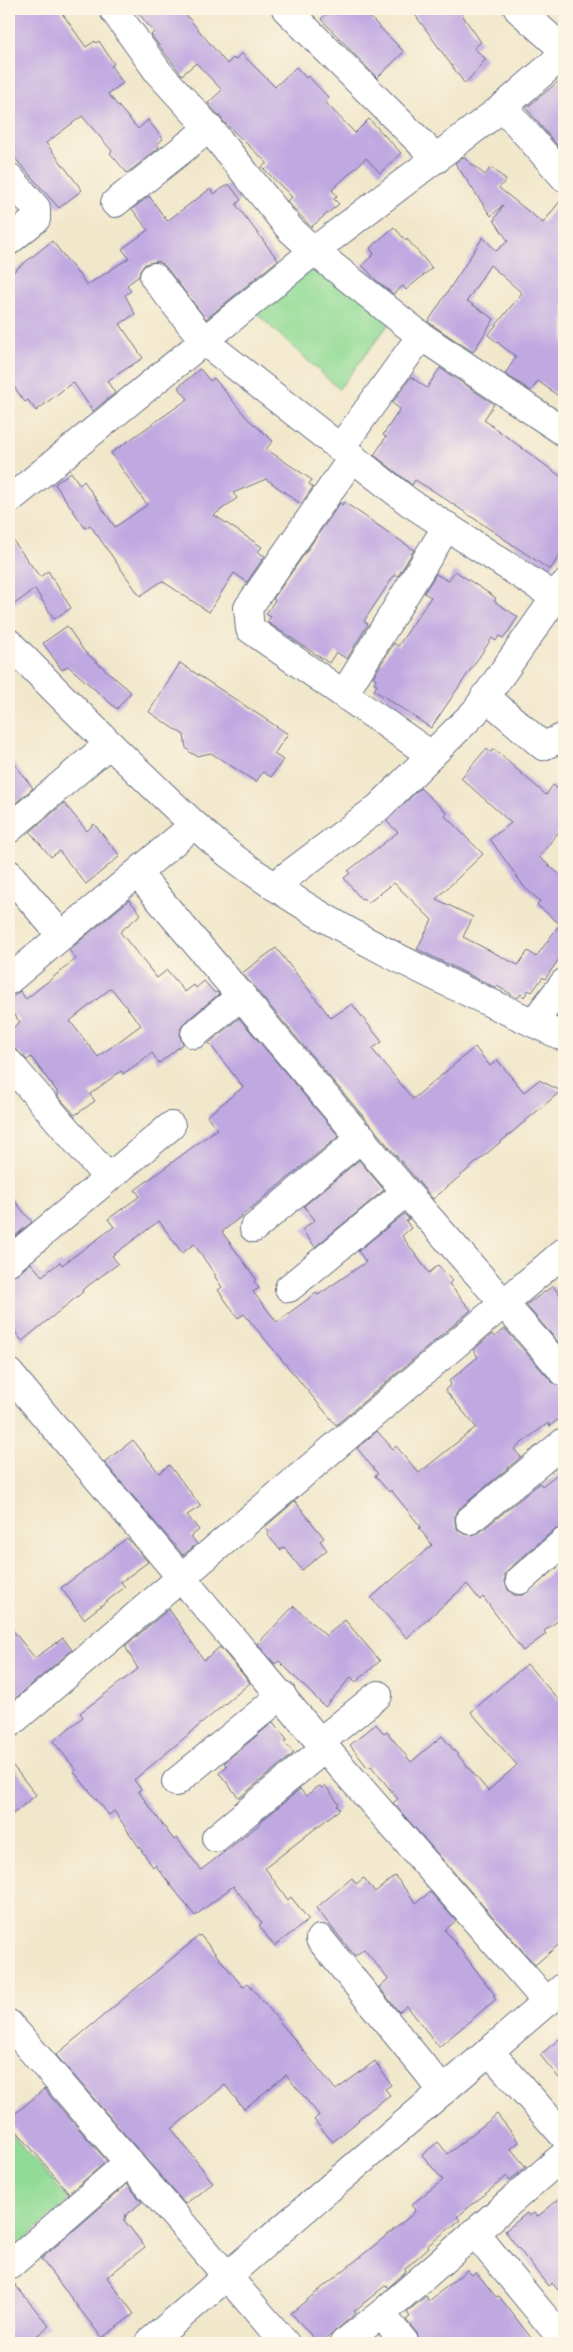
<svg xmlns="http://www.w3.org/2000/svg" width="573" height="2352" viewBox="0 0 573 2352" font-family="'IM FELL English',serif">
	<rect width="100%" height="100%" fill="#fcf5e5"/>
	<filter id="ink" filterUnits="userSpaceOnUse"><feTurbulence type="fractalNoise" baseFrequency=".02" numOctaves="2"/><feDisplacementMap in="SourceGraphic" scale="10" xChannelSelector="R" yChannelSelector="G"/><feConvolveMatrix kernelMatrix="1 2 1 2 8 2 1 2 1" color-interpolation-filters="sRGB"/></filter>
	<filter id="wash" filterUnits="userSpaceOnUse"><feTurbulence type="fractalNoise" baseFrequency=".0096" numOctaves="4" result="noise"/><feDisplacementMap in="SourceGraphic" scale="20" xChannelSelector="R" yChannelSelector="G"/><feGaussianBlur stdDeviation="1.12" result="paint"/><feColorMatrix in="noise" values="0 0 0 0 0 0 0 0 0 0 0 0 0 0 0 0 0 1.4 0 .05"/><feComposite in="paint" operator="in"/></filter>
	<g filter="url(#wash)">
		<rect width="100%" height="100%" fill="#f1e7cb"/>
		<g fill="#92db96" stroke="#56857a">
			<path d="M321,262L392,320L339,389L255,312Z"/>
			<path d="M9,2131L69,2200L9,2253Z"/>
		</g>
		<g id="blocks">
			<g fill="#c0a8e1" fill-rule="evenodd">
				<path d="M9,9H59L86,47L95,41L96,43L99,41L114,64L111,66L123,83L108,94L138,129L148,120L163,139L157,144L159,148L127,173L110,153L112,151L82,116L46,143L82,190L59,208L12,155L16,152L9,143Z"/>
				<path d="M135,9H181L227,64L233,58L235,60L241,53L275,87L296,67L306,78L308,76L329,98L325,102L355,133L369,119L401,153L380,173L366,158L332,190L337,196L334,199L339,204L311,227L287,201L292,197L262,167L267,163L226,124L208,103L222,90L196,63L182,75L151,35L154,32Z"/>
				<path d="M332,9H362L404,52L377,78L321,19Z"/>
				<path d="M411,9H458L481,42L474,48L486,59L465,84Z"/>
				<path d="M564,77V154L526,108Z"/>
				<path d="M463,157L485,175L491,167L506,180L499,188L543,223L564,196V400L538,381L531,391L505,374L516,357L488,335L522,293L490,265L467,301L494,319L473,352L428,322L483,237L496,251L508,241L494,220L503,205L491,216L455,163Z"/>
				<path d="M229,184L241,200L237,203V206L278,260L206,319L166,267L158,261L145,264L140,271L139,276L127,285L131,291L125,295L135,314L120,324L143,358L107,381L115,393L93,411L73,382L36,411L28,400L25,402L9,380V275L52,241L87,285L129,258L122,249L148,230L132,209L149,196L167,221L210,189L214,194Z"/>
				<path d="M394,227L406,241L407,239L432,268L406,290L403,286L393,294L376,280L362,265L374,254L370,248Z"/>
				<path d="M440,368L494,404L484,420L564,479V548L550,570L435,492L415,480L412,485L374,455L386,437L383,435L400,409L392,403L411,377L427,388Z"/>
				<path d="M200,369L210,381L214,378L247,418L273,441L266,449L312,480L309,484L313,487L301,504L266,479L233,493L237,498L214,515L262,547L258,552L265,556L247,582L234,573L209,612L162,581L140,596L90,525L85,528L55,484L71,472L80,485L84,481L115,527L147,505L111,453L188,399L178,387Z"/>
				<path d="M344,502L414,550L398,576L395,574L364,621L368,624L347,659L336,652L329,663L267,622L271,617L266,614L275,600L273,599L340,503L342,505Z"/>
				<path d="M9,535L40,577L48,571L71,608L54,619L35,589L9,608Z"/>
				<path d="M455,571L496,598L494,601L518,617L504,638L499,636L496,641L492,638L431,728L374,690L377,685L374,683L376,679L373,677L394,643L398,646L431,597L424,593L436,574L448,581Z"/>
				<path d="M67,626L84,651L131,692L117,709L68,666L62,670L43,643Z"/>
				<path d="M180,663L288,734L274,754L283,760L271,777L263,772L256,782L211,753L197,756L191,753L186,748L184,735L149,712Z"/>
				<path d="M486,749L491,752L494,749L546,795L553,785L564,794V825L539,857L564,878V952L545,979L543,977L532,992L529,990L524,997L521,994L518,998L497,986L496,988L417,949L432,920L394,883L368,903L363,898L361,899L344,878L350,873L348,871L398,832L386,821L420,788L447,813L445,816L483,854L436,899L473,917L463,937L518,965L528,951L536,957L560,924L537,905L540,901L525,888L490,839L511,823L461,778Z"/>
				<path d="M9,757L33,788L10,808L9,806Z"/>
				<path d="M64,803L87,831L94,824L120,856L86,884L59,851L51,857L30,832Z"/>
				<path d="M129,900L141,914L120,932L157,978L167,970L185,992L194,985L196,988L204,981L215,993L217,992L219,994L185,1022L181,1028L180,1036L183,1044L159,1063L152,1053L123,1074L121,1071L90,1094L95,1101L75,1115L57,1095L59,1094L31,1057L27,1060L9,1044V1031L20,1022L9,1008V1000L20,991L26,999L76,959L69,950ZM111,988L141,1025L98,1057L70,1021Z"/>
				<path d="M276,948L331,1018L352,1004L382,1042L372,1049L413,1099L475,1047L490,1066L497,1060L524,1092L539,1080L561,1091L433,1199L242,973Z"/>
				<path d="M239,1018L339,1136L222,1232L256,1279L254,1281L259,1288L253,1292L277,1322L316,1293L318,1295L366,1262L358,1251L404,1214L409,1219L406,1221L411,1228L402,1236L429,1273L438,1265L452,1281L449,1284L471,1310L336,1425L244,1314L238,1318L218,1290L222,1287L215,1277L216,1276L194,1244L182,1253L159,1221L112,1256L118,1264L82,1290L83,1292L22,1341L9,1324V1276L19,1273L31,1263L42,1276L60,1262L62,1265L114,1227L108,1219L140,1196L135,1190L217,1129L207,1116L243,1087L209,1043Z"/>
				<path d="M359,1160L384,1190L315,1247L302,1230L315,1220L304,1206Z"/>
				<path d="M9,1194L32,1222L9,1241Z"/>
				<path d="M553,1286L564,1300V1349L526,1305Z"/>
				<path d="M505,1329L552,1382L564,1387V1415L550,1426L548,1423L514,1449L521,1457L460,1508L455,1515V1523L458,1530L464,1534L472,1535L480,1532L540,1483L542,1486L564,1469V1527L554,1530L510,1568L505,1574V1582L508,1590L514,1595H523L564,1562V1616L544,1631L546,1634L523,1651L483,1597L480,1600L467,1584L407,1638L371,1598L432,1545L419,1528L421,1527L391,1490L389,1492L375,1476L378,1474L357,1448L377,1431L393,1449L396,1446L419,1473L476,1427L445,1390L451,1384L449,1381L478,1357L473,1350L492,1334L494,1337Z"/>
				<path d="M133,1440L159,1473L169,1465L201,1506L187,1515L199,1530L191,1536L197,1544L183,1555L104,1462Z"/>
				<path d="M295,1501L324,1538L320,1541L327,1550L302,1570L284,1547L280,1550L267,1534L269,1532L265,1527Z"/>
				<path d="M127,1538L148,1562L121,1582L125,1587L84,1619L61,1588Z"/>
				<path d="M294,1606L326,1636L345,1620L380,1661L356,1682L351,1677L325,1707L279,1661L275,1664L257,1644Z"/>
				<path d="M169,1609L204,1660L220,1647L250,1683L134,1780L141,1789L138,1791L174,1840L177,1838L201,1870L260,1824L259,1823L300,1789L306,1796L319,1786L322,1788L325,1785L339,1804L337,1806L340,1809L265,1868L288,1900L291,1897L309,1920L274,1946L259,1925L262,1923L233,1886L195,1916L155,1865L153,1867L114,1811L109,1815L74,1772L76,1770L53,1741L83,1717L80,1713L138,1669L125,1646Z"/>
				<path d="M9,1626L35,1658L63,1638L72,1650L9,1704Z"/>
				<path d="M527,1664L564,1706V1940L535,1965L393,1803L398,1799L371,1766L368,1768L350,1745L376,1724L384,1734L387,1732L411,1762L442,1736L488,1791L517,1765L471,1712Z"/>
				<path d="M273,1722L287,1740L284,1742L294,1753L239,1798L219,1773L227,1766L224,1763Z"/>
				<path d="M9,1761L36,1795L9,1817Z"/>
				<path d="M395,1876L416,1903L430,1892L456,1921L445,1930L495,1995L493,1996L496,1999L439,2047L407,2006L399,2012L379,1987L388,1979L364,1949L355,1956L316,1908L352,1878L356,1884L364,1878L375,1892Z"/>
				<path d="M200,1935L243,1987L248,1983L336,2090L375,2061L391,2085L385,2089L390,2095L358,2119L359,2120L333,2142L314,2120L319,2115L286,2075L244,2109L225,2085L172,2129L213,2183L185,2204L56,2055Z"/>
				<path d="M564,2035V2084L540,2055Z"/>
				<path d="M44,2089L107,2161L69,2193L9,2122V2119Z"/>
				<path d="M497,2114L519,2142L511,2149L526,2167L510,2180L507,2176L457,2217L460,2220L427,2246L429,2247L405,2269L406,2271L388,2288L386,2285L354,2311L356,2313L332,2334L321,2343H318L291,2313L413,2214L415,2210L411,2205L443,2180L422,2155L438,2142L448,2154Z"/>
				<path d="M127,2184L142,2202L125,2216L126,2218L124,2220L145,2247L107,2277L134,2314L102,2338L41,2259Z"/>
				<path d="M564,2195V2297L552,2283L548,2286L505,2231L527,2213L529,2216L534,2213L537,2217Z"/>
				<path d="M467,2270L472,2275L476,2272L496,2297L499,2296L535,2343H420L417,2333L406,2320L410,2317L407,2312L426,2296L429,2301Z"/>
				<path d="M9,2281H12L49,2326L28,2343H9Z"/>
			</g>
		</g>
	</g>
	<g filter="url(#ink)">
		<use href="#blocks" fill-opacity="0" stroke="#666f84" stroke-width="1"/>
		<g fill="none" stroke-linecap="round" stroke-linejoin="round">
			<g stroke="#666f84" stroke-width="30">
				<g id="minor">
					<path d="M113,9L159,73L209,128L290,229L314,251L421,336L564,432"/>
					<path d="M286,9L437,159"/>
					<path d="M518,9L564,50"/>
					<path d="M503,107L564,177"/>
					<path d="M9,177L36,208V219L9,241"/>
					<path d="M115,203L209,128"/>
					<path d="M154,277L205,342L409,502L555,597"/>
					<path d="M341,447L421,336"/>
					<path d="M353,457L248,608L250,629L431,755"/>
					<path d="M9,500L314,251L503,107L564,54"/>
					<path d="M9,643C53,688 97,733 143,776C171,803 199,831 230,855C331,931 449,984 564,1037"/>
					<path d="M344,694L447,526"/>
					<path d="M485,696L543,746L564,737"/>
					<path d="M9,829L109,744"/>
					<path d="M9,874L61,935"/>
					<path d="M138,874L406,1192L564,1372"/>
					<path d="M274,886L379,807L475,712L564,585"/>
					<path d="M9,980L194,825"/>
					<path d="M533,1023L564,983"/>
					<path d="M195,1034L242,995"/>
					<path d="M9,1063L108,1178"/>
					<path d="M254,1228L362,1137"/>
					<path d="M9,1261L171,1126"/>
					<path d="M289,1288L406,1192"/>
					<path d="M9,1373L325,1748L547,2002"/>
					<path d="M470,1520L564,1442"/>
					<path d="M520,1580L564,1542"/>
					<path d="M9,1724L564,1252"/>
					<path d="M320,1742L378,1695"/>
					<path d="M176,1782L282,1695"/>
					<path d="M216,1838L325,1748"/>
					<path d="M320,1939L443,2091"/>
					<path d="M9,2024L285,2343"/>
					<path d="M489,2051L564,2136"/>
					<path d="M474,2232L564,2341"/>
					<path d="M9,2266L129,2162"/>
					<path d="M381,2314L405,2343"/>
					<path d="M149,2343L564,1987"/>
					<path d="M344,2343L381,2314L564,2155"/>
				</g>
			</g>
			<use href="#minor" stroke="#fff" stroke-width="28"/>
		</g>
	</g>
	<rect width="573" height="2352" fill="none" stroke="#fcf5e5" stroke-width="30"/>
</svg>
